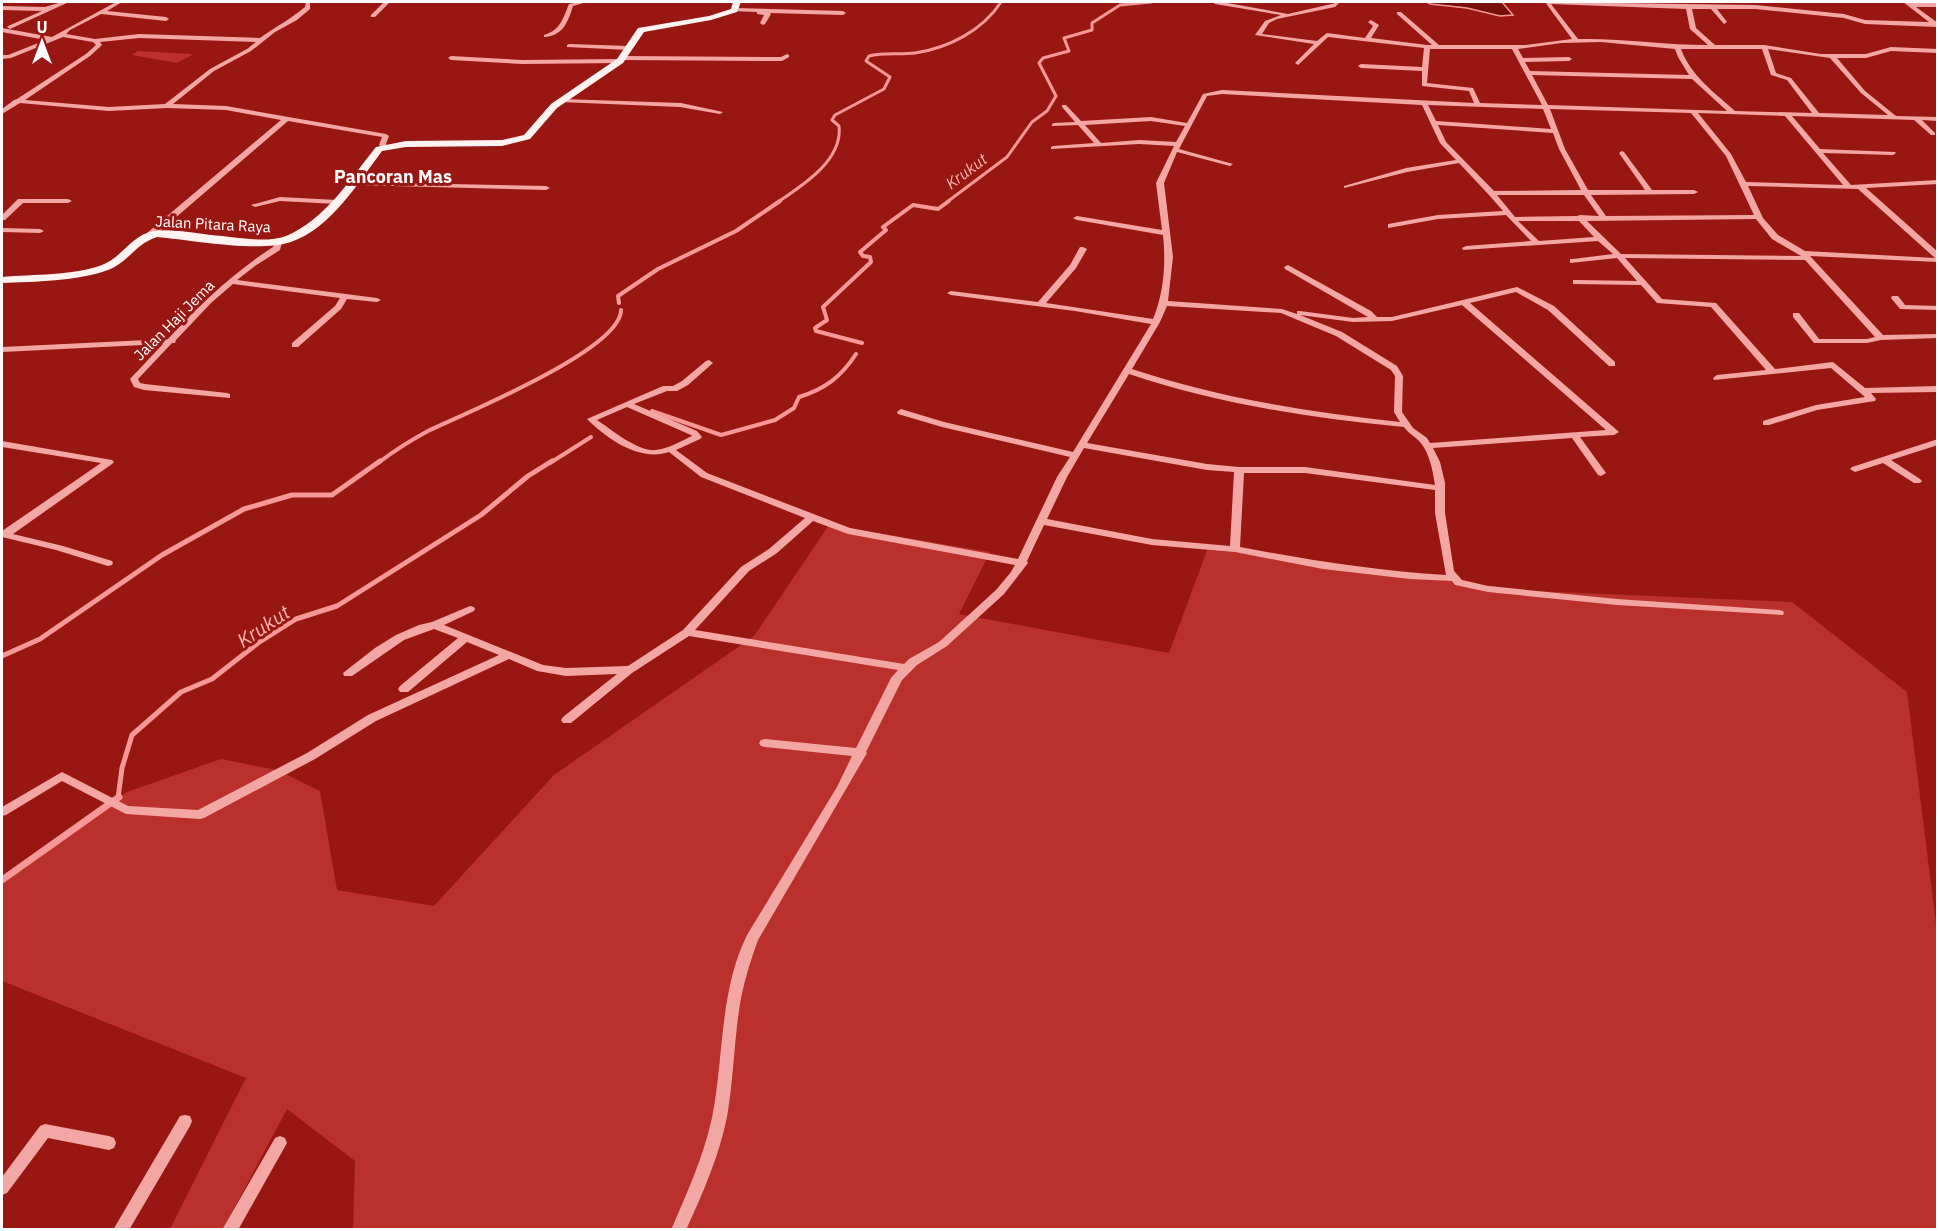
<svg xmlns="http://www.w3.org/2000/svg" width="1939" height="1231" viewBox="0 0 1939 1231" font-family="'IBM Plex Sans',sans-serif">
	<rect width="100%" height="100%" fill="#991712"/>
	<g fill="#ba302c">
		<path d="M138,51L191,54L192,55L177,63L132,55Z"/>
		<path d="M829,525L990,552L959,614L1169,653L1208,548L1235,549L1323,566L1535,591L1792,602L1907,692L1938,940L1937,1229H353L355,1161L287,1109L223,1229H170L246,1078L2,981V881L127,792L221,759L277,770L320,791L337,890L434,906L554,775L754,636Z"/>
	</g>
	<path fill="#75100b" stroke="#f69897" stroke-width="1.5" d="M1427,2H1502L1513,15L1500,16L1467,8L1430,4Z"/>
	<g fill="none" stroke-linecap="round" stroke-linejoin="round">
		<g stroke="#f69897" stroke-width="3">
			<path d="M778,202C803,185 843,160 839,126L832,120L835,115L884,89L890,77L866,61L869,56C884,52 900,55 915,53C949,48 983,30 1001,2"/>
			<path d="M947,202L1007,157L1032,122L1047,111L1056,96L1039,63L1043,58L1069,51L1064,38L1092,30V23L1120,5L1151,2"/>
		</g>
		<g stroke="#f69897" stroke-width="4">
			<path d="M619,303L618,296L658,269L736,231L780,201"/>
			<path d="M862,343L816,331L815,328L827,320L823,307L871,262L870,257L863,256L860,252L886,230L883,227L913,205L938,209L949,201"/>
			<path d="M652,411L721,435L775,420L794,408L799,397C825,389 841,377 856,354"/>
			<path d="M378,463C394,451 411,440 428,431C463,414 621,350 621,310"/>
			<path d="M550,463L591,437"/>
		</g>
		<g stroke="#f69897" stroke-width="5">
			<path d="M2,656L40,639L162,555L244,509L292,495H332L380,461"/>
			<path d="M118,798L122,768L132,735L181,692L212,679L258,643L296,619L337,606L481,515L528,476L552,461"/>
		</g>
		<path stroke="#f69897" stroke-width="7" d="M2,880L119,797"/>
		<g fill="#f3a7a5" fill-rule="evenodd">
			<path d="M62,2H69L10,29L7,27L8,26L42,11L2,10V6L45,7Z"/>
			<path d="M116,2H122L107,11L166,17L169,19L166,21L101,14L70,30L66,34L95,39L139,34L260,38C275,27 291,19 305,7L306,2H310V9L297,20L275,32L251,51L214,71L173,104L226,106L386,134L389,136L386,144L388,147L385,149L379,145L382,137L288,121L153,237H147V233L281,120L226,110L167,108L109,111L20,103L2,114V109L14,100L17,99L86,54L96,45L93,42L63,37L11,58L2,59V55H8L46,40L2,32V28L52,37ZM139,38L256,42L247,49L210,69L165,104L109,107L25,100L90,56L102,45L100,42Z"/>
			<path d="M384,2H390L375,17H371V15Z"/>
			<path d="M579,2H587L573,6C568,22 563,36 544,37V35C561,30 563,18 569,4Z"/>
			<path d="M1213,2H1222L1288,14L1340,2L1335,7L1277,19L1269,23L1262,34L1317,41L1327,33L1365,38L1373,26L1368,22L1371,20L1379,25L1371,38L1427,45H1432L1397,14V12H1401L1439,45H1526L1572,39L1545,2L1755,5L1844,14L1865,20L1929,22L1903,2L1938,3V7H1916L1938,23L1937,27L1865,24L1844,18L1755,9H1717L1727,22L1724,24L1711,9H1692L1696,28L1715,45H1764L1821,54H1866L1891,47L1938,49V53L1891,51L1866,58H1837L1865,91L1896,116L1938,117V121L1922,120L1935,133V135H1931L1914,120L1792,116L1820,149L1895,152L1896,153L1893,155L1823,153L1851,185L1938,180V184L1866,188L1938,252V262L1810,256L1883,335L1938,334V338L1881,340L1867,343H1814L1793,317V313H1799L1819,339H1867L1875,337L1805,260L1625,258L1662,299L1716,303L1775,369L1833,362L1865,388L1938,386V392L1871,393L1876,399L1875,401L1817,410L1769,425H1763V421L1816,405L1865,397L1831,368L1714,380L1713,378L1717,375L1766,370L1711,307L1657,303L1641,285L1573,284V280H1576L1637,281L1617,258L1570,263V259H1573L1613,254L1598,241L1463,250L1462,248L1466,246L1531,241L1506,215L1438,219L1388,228V224L1438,215L1503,211L1489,195L1459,163L1407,172L1344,188V186L1406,168L1456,160L1440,143L1422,105L1222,94L1207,96L1179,149L1233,164L1230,166L1177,152L1164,183L1173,257L1168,301L1282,309L1297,314V311H1300L1353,318L1368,317L1285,269L1284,267L1288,265L1371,311L1377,317H1392L1517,287L1554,306L1615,362V366H1609L1548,310L1516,292L1470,303L1619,432L1614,435L1580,437L1606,473L1601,476L1598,475L1572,438L1433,448L1440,462L1445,483V513L1454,571L1462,580L1488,586L1617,599L1779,610L1783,611L1784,613L1783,615L1617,605L1488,592L1455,585L1452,581L1410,579L1323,569L1235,552L1152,545L1044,525L1027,561L1028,563L1004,594L947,646L917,665L902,680L866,752L867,753L758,940C751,959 745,978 741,998C734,1037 734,1077 727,1117C719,1156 703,1193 686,1230H671C687,1193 703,1158 712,1118C724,1058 719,992 747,935L837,787L852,756L765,747L761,746L759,743L761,740L765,739L856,748L891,678L898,670L689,636L632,673L571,723H563L561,720L563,717L617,674L566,676L537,671L509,659L376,721L315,759L204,818L200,819L126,814L62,781L6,815L2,816V807L62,772L128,806L198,810L307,753L368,715L499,655L467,642L408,692H400L398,689L400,686L458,638L434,629L404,640L352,676H344L343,673L375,648L396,635L419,625L432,622L470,606L474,607L475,609L474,611L444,625L543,665L566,668L628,666L683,630L741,567L769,549L805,518L701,477L669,452C640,462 607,439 587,419L663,386H673L682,381L706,361L709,360L713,363L688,385L677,391H667L634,404L697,431L702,437L700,439L676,450L707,473L850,528L1018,559L1057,477L1070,457L942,427L898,414L897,412L901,409L944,422L1073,452L1151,324L1075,311L951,295L947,293L951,291L1038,302L1070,265L1080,247H1083L1087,249L1076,268L1046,303L1153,319C1164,293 1166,263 1163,235L1077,220L1073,218L1077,216L1162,230L1156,183L1174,146L1139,144L1051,149V147L1053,146L1094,143L1078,125L1052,126V124L1054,123L1075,122L1062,107V105H1066L1081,121L1151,117L1187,123L1203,94L1222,90L1474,103L1469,91L1422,86V71L1361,68L1358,66L1361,64L1422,67L1424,48L1328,37L1298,65L1295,63L1314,44L1255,35L1265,21L1281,15L1215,4ZM1551,4L1686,9L1690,29L1708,45C1664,45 1622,38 1578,39ZM1601,42L1675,49L1678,57L1689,75L1530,71L1525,62L1569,61L1572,59L1569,57L1523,58L1518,49L1561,43ZM1430,49H1512L1542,105L1480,103L1473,88L1427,83ZM1681,49H1762L1771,75L1787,80L1812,113L1735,111C1714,92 1691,76 1681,49ZM1768,49L1830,58L1861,93L1888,115L1819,113L1791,78L1776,73ZM1532,75L1692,79L1727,111L1548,105ZM1428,105L1543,109L1551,129L1436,121ZM1550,109L1691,113L1726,156L1754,215L1606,216L1591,195L1694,194L1698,192L1694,190H1652L1624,152L1622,151L1619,153L1645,190H1588L1565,149ZM1698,113L1785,116L1843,185L1746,182L1731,154ZM1151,121L1185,126L1176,142L1139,140L1101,143L1085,125ZM1438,125L1553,133L1559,149L1581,190L1494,191L1446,142ZM1748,186L1858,189L1935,258L1805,251L1778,235L1763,218ZM1497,195H1584L1599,216L1580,215L1577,216L1515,217ZM1756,219L1772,239L1801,256L1621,254L1587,221ZM1518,221H1579L1594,237L1539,241ZM1462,305L1606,430L1430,443L1427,438L1413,428L1402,412L1403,376L1397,366L1342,332L1300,315L1353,322L1392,321ZM1167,306L1281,313L1336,336L1391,370L1395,376L1394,412L1400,422C1308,412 1219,398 1132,369L1160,322ZM1129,374C1218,404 1310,418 1404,427C1408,433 1413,435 1418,440C1429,450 1433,471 1435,485L1305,467H1239L1207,464L1087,443ZM627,407L691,435L692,436C681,441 668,449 656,450C638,452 612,430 597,420ZM1084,448L1207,470L1234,472L1230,546L1152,539L1047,519L1067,477ZM1244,473H1305L1435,490V513L1446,575C1376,571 1308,560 1240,547ZM813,521L848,534L1015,565L1011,572L996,590L939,642L909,659L904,664L695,630L749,571L777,553Z"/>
			<path d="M734,8L843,11L846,13L843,15L770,13L771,14L765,24L763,25L760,23L764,15L757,14V12L732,11L731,10Z"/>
			<path d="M569,44L629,46L632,48L629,50L567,47V45Z"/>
			<path d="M787,54L789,55V57L782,61L622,60V62L620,63L522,64L451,60L448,58L451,56L522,60L620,59V57L622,56L781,57Z"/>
			<path d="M562,99L681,103L723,112L720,114L680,107L560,102V100Z"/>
			<path d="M354,182L546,186L550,188L546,190L352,185L350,184Z"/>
			<path d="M280,197L337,200L341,202L337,204L280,201L255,207L251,205Z"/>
			<path d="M18,199H68L72,201L68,203H23L5,220H2V215Z"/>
			<path d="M2,228L40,229L44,231L40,233L2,232Z"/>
			<path d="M275,240L282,242L280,250L255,266L237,280L377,298L381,300L377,302L347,299L341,309L298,347H292V343L335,306L340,298L233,284L211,303L176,340L175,343H172L138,379L140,383L145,384L227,393L230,394V398L144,390L134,387L130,379L163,344L2,352V347L168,339C200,304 233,273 273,247Z"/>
			<path d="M1892,296H1898L1905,305L1938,306V310L1900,309L1891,298Z"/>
			<path d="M1938,439V445L1891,460L1920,479L1922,481L1920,483H1914L1883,463L1855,472L1850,469L1852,467Z"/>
			<path d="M2,441L112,460L114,462L112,464L13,534L63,546L112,561L113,563L112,565L108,566L56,550L2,537V531L101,463L2,447Z"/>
			<path d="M185,1115L190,1116L192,1121L190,1126L129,1230H113L180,1116Z"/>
			<path d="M45,1124L109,1136L114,1138L116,1143L114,1148L109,1150L48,1138L7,1193L2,1195V1177L40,1126Z"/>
			<path d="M280,1136L285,1138L287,1143L238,1230H222L275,1138Z"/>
		</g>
		<path fill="#fff3f2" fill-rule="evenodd" d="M733,2H741L737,12L711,20L644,32L623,63L557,108L530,139L502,146L406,147L382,151C358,183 331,228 291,242C258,253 192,240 157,237C135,244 129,262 108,270C78,281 33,282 2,283V277C34,274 72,276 102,265C123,257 131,235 154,231C173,228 203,235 222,236C242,238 267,243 286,236C325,220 351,178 376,147L406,141L502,140L524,135L551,104L617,59L638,28L709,16L731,9Z"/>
	</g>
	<g text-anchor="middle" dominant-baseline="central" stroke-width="6" stroke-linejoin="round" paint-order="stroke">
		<g font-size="15" fill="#fff" stroke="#991712">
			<text transform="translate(213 224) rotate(3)">Jalan Pitara Raya</text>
			<text transform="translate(174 320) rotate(-45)">Jalan Haji Jema</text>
		</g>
		<g font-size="16" font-style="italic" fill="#fab3b2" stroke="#991712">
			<text transform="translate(966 171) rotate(-37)">Krukut</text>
		</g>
		<g font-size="18" font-weight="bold" fill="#fff" stroke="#991712">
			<text x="393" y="176">Pancoran Mas</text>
		</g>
		<g font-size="20" font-style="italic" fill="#fab3b2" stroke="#991712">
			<text transform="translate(263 626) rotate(-34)">Krukut</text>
		</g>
	</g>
	<rect width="1939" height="1231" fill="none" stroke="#ffffff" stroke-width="6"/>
	<g transform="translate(42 42)" stroke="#991712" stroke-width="4.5" paint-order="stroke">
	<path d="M0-4.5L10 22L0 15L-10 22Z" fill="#ffffff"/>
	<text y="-9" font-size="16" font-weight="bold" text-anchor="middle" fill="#ffffff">U</text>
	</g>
</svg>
